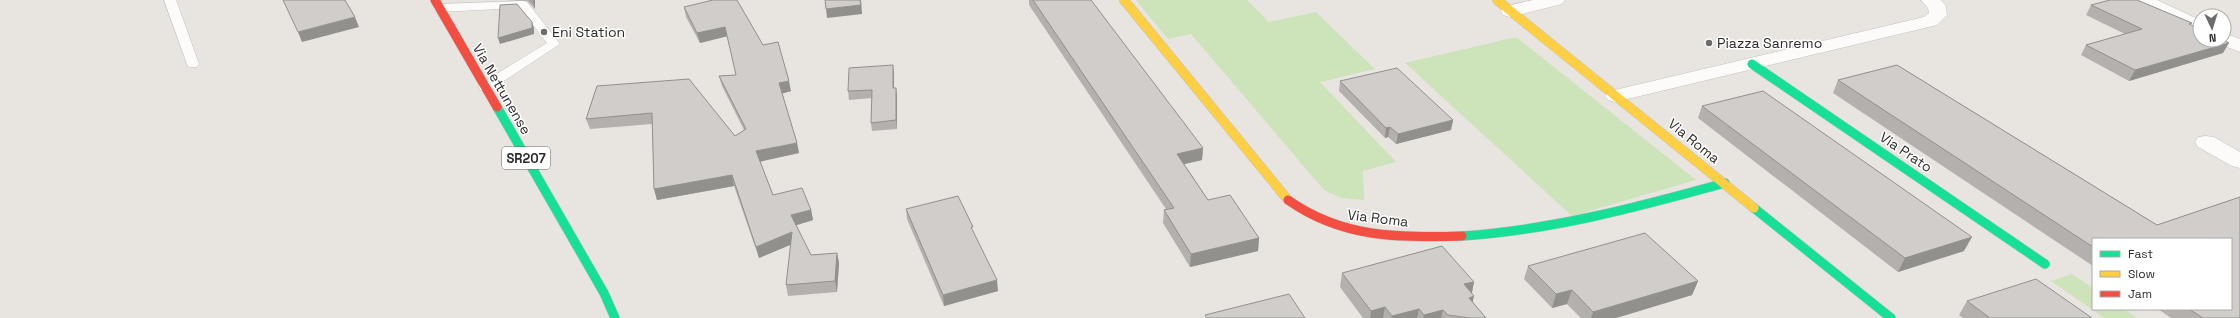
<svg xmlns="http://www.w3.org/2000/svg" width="2240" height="318" viewBox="0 0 2240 318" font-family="'Space Grotesk',sans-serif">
	<rect width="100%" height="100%" fill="#e8e5e0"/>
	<g fill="#cde3ba">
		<path d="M1136,0H1247L1269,22L1316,12L1375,69L1320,82L1396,162L1363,171L1364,200L1341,198L1324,190L1191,34L1168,39Z"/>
		<path d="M1516,37L1696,180L1572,216L1405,63Z"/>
		<path d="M2072,274L2093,288V309H2124L2137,318H2104L2051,281Z"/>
	</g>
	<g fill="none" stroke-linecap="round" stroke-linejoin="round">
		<g stroke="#c2c2c1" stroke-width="1">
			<g id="lane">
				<path d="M164,0H176L199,64L197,67H189L187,64Z"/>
				<path d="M523,1L527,2L560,44L490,90H480L479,87L480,84L547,43L520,8L439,12L433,8L439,4Z"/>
			</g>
		</g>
		<g stroke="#c2c2c1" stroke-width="1">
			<g id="street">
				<path d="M1533,0H1565L1562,4L1510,17L1503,15L1501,11L1503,7Z"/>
				<path d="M1921,0H1941L1946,6L1947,15L1937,25L1615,102L1608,100L1605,96L1608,92L1615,90L1924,17L1929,13L1928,8Z"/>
				<path d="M2133,0H2157L2200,20V33L2136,4Z"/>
				<path d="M2224,33L2240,39V52L2217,43L2215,40H2224Z"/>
				<path d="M2206,136L2214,137L2240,152V168L2232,166L2198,147L2195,142L2198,137Z"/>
			</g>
		</g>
		<g stroke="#c2c2c1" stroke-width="10">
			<g id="fast">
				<path d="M1752,64L2045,264"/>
				<path d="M497,107L604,293L615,318"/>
				<path d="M1754,208L1891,318"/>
				<path d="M1462,236C1552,230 1638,207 1725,183"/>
			</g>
		</g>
		<g stroke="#c2c2c1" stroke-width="10">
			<g id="slow">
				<path d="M1124,0L1288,200"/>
				<path d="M1497,0L1754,208"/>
			</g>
		</g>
		<g stroke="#c2c2c1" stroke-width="10">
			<g id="jam">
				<path d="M435,0L497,107"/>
				<path d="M1288,200C1342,238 1398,238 1462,236"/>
			</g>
		</g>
		<use href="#lane" fill="#fcfbfa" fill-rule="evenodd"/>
		<use href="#street" fill="#fcfbfa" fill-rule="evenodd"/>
		<use href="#fast" stroke="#16e098" stroke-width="9"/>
		<use href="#slow" stroke="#ffcf43" stroke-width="9"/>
		<use href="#jam" stroke="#f24e42" stroke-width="9"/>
	</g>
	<g fill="#b3b0ae">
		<path d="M503,0H535V9L527,1Z"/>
		<path d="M1029,0H1033L1203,148L1202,160L1184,164L1208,200L1259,238L1258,251L1190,267L1163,223L1164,210L1166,209L1029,5Z"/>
		<path d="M2091,5L2191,25L2223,53L2129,81L2081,55L2086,45L2125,34L2086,15Z"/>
		<path d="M684,7L763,45L791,91L782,93L797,143L799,153L760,161L773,195L811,210L813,220L796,225L811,255L837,253L839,263L837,292L788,296L786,285L791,244L759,258L734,186L657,200L654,189L652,124L590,129L586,119L597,86L735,136L744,130L722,86L719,76L736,75L728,36L700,43L686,17Z"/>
		<path d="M1897,65L2157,225L2240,197V318H2171L2158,309H2231V239H2093V266L1833,93L1838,80Z"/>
		<path d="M894,73V88H896L897,96V129L872,131L871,123L872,98L849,100L848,91Z"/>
		<path d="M1340,81L1453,120L1451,130L1396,144L1388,137L1385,138L1339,91Z"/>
		<path d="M1702,106L1964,251L1898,272L1698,118Z"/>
		<path d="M906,209L973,231L998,291L944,306L907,219Z"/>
		<path d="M1528,266L1698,281L1692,295L1616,318H1581L1567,304L1552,308L1524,279Z"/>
		<path d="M1342,273L1474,282L1472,293L1473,302L1486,318H1363L1340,287Z"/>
		<path d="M1967,301L2092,318H1963L1959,315Z"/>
	</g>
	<g fill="#92908d">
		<path d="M533,0H535V9L533,3Z"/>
		<path d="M861,0L862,14L827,18L826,9Z"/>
		<path d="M355,17L359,27L302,42L298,32Z"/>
		<path d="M532,22L534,28V34L500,44L498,38Z"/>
		<path d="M725,27L728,36L700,43L697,33Z"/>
		<path d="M2229,43L2223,53L2129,81L2135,70Z"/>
		<path d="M893,65L894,73V96L893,88Z"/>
		<path d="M789,81L791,91L781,94L779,83Z"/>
		<path d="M896,88L897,96V129L896,120Z"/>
		<path d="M1453,120L1451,130L1396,144L1398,134Z"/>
		<path d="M1390,127L1388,137L1385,138L1386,128Z"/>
		<path d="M797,143L799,153L759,162L756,151Z"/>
		<path d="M1203,148L1202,160L1176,166L1177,154Z"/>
		<path d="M732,175L734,186L657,200L654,189Z"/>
		<path d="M811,210L813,220L794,226L791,215Z"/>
		<path d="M792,232L795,243L759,258L756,247Z"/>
		<path d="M1972,237L1964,251L1898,272L1905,258Z"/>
		<path d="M1259,238L1258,251L1190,267L1191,254Z"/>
		<path d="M837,253L839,263L837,292L835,281Z"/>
		<path d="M997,280L998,291L944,306L943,295Z"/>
		<path d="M1698,281L1692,295L1616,318H1591L1593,312Z"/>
		<path d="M1474,282L1471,296L1464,284Z"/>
		<path d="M1572,290L1567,304L1552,308L1556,294Z"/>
		<path d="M1474,296L1471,310L1469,298Z"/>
		<path d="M1385,307L1383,318H1370L1371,311Z"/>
		<path d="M1419,309L1417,318H1391L1392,316Z"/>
		<path d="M1443,310L1441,318H1423L1424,315Z"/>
	</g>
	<g fill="#d0cdca" stroke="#92908d">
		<path d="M283,0H345L355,17L298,32Z"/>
		<path d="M530,0H533V3Z"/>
		<path d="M713,0H737L763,45L778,42L789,81L779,83L797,143L756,151L773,195L802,188L811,210L791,215L811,255L837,253L835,281L786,285L792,232L756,247L732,175L654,189L652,113L586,119L597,86L689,79L735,136L746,129L719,76L736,75L725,27L697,33L684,7Z"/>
		<path d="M825,0H860L861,5L826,9Z"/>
		<path d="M1033,0H1091L1203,148L1177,154L1208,200L1230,195L1259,238L1191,254L1164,210L1174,208Z"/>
		<path d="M2110,0H2137L2192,23L2189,24L2200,29V40H2223L2229,43L2135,70L2086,45L2142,29L2091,5Z"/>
		<path d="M517,4L532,22V28L498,38L500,5Z"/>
		<path d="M893,65V88H896V120L871,123L872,90L848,91L849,68Z"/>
		<path d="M1897,65L2157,225L2240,197V318H2203L2189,309H2231V239H2093V247L1838,80Z"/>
		<path d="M1397,68L1453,120L1398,134L1390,127L1386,128L1340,81Z"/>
		<path d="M1763,91L1972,237L1905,258L1702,106Z"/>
		<path d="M958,196L973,227H971L997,280L943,295L906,209Z"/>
		<path d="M1645,233L1698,281L1593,312L1572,290L1556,294L1528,266Z"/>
		<path d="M1442,246L1474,282L1464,284L1474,296L1469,298L1486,318H1470L1448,315L1443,310L1424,315L1419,309L1392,316L1385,307L1371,311L1342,273Z"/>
		<path d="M2036,279L2092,318H1990L1967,301Z"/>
		<path d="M1289,294L1305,318H1207L1205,315Z"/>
	</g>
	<g fill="#6d6c6a" stroke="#fff" stroke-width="1.5">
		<circle cx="544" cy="32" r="4"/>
		<circle cx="1709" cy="43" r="4"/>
	</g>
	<g text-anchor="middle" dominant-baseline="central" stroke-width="3" stroke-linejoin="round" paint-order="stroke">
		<rect fill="#fff" stroke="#6b6b6b" stroke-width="1" x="502" y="147" width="48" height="22" rx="3"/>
		<g font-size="13" font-weight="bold" fill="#2b2b2b">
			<text x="526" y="158">SR207</text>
		</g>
		<g font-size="14" fill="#2b2b2b" stroke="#fff" text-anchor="start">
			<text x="552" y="32">Eni Station</text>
			<text x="1717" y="43">Piazza Sanremo</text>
		</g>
		<g font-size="14" fill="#2b2b2b" stroke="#fff">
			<text transform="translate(502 89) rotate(60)">Via Nettunense</text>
			<text transform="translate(1694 141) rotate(39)">Via Roma</text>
			<text transform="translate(1906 152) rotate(34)">Via Prato</text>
			<text transform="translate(1378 218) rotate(7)">Via Roma</text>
		</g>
	</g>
	<rect x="2092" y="238" width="140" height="72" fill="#ffffff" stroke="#aaaaaa"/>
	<rect x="2100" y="251" width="20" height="6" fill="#16e098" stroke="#aaaaaa"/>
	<text x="2128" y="258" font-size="12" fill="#2b2b2b">Fast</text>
	<rect x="2100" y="271" width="20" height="6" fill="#ffcf43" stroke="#aaaaaa"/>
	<text x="2128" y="278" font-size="12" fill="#2b2b2b">Slow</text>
	<rect x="2100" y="291" width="20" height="6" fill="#f24e42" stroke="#aaaaaa"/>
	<text x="2128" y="298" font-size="12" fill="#2b2b2b">Jam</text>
	<g transform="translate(2212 28) rotate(176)"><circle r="19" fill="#ffffff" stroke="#aaaaaa"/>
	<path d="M0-3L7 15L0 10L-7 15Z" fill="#6d6c6a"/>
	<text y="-6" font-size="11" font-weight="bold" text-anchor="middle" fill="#2b2b2b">N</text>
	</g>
</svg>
